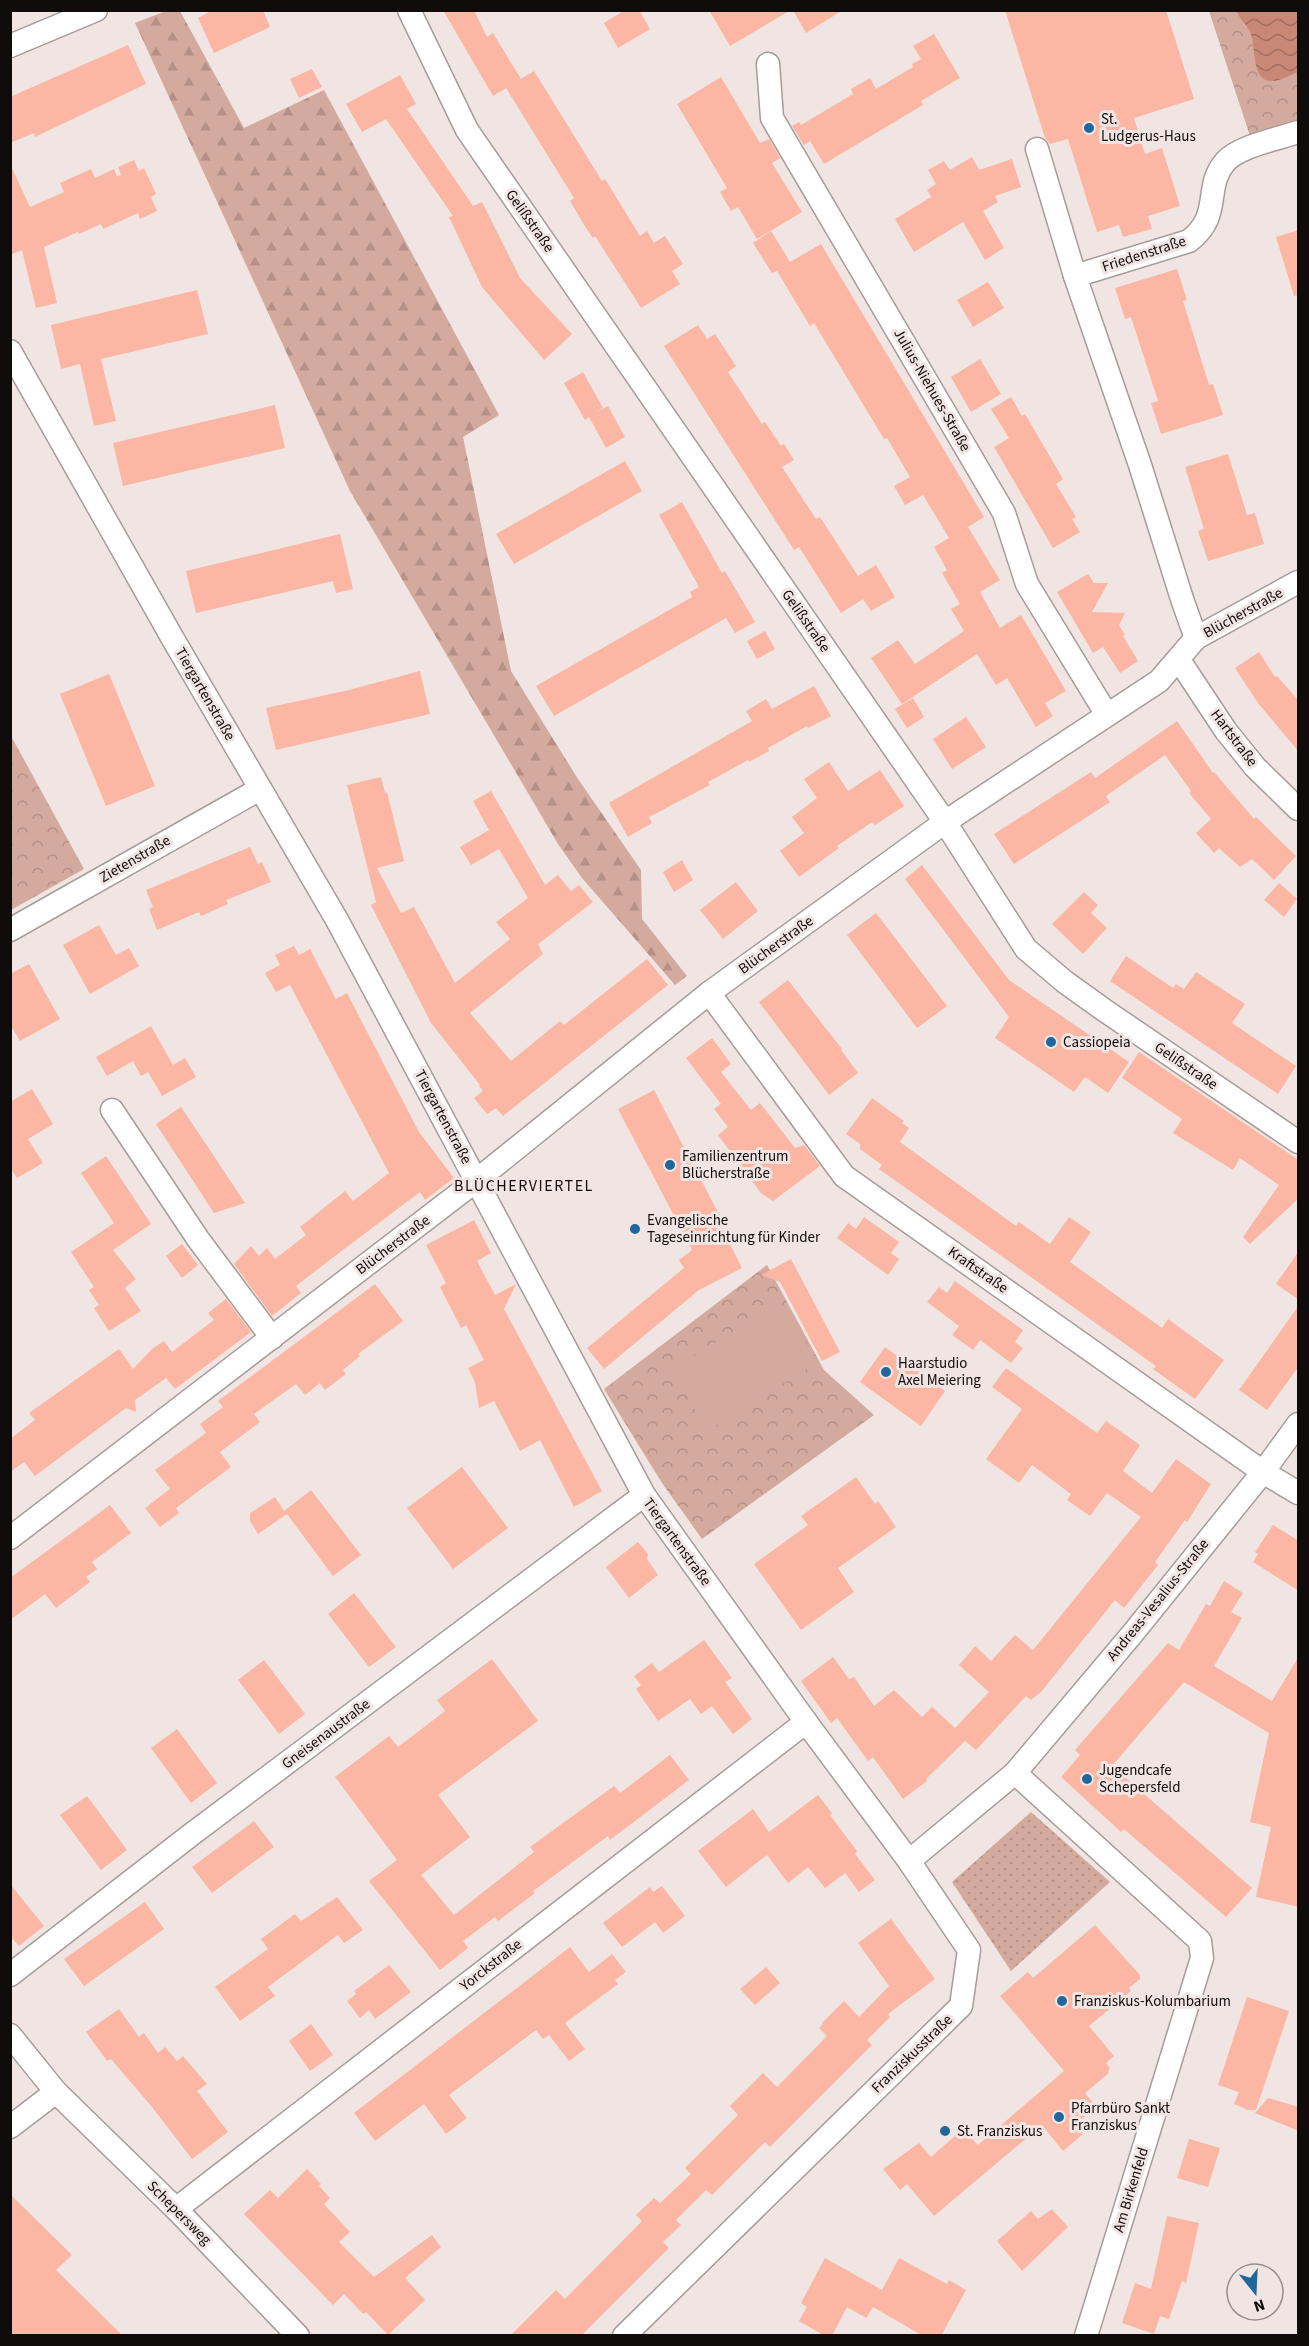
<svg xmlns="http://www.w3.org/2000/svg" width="1309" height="2346" viewBox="0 0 1309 2346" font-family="'Source Sans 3',sans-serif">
	<defs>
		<pattern id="grass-dots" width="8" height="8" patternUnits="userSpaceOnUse" patternTransform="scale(1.5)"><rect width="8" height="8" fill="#d4a99e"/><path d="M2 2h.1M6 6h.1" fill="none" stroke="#b59087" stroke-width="1.8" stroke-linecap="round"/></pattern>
		<pattern id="forest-firs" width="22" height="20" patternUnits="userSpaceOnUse" patternTransform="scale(1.5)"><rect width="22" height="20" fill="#d4a99e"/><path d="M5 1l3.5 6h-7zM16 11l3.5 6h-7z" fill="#b59087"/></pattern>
		<pattern id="park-crowns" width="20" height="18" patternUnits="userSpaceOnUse" patternTransform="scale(1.5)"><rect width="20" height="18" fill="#d4a99e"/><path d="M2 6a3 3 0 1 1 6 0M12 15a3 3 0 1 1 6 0" fill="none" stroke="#b59087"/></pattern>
		<pattern id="water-waves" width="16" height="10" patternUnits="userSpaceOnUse" patternTransform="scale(1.5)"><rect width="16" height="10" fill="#c98776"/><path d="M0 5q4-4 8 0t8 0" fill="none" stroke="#a26d5f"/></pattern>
	</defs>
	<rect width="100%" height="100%" fill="#f0e5e2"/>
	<path fill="url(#grass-dots)" d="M1031,1812L1110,1882L1011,1971L952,1882Z"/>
	<path fill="url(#forest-firs)" d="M166,11H180L244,128L324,90L499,415L463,437L511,671L578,779L641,870L642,919L687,976L675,985L582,878L558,844L350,491L135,23Z"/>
	<g fill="url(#park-crowns)">
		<path d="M1209,11H1298V120L1250,136Z"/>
		<path d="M11,736L84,869L11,910H10Z"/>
		<path d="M767,1265L824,1370L874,1415L702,1539L662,1483L604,1389Z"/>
	</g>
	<path fill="#d4a99e" d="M781,1302L818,1362L708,1430L671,1370Z"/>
	<path fill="url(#water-waves)" d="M1236,11H1298V72C1290,75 1281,81 1272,81C1251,82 1256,47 1251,34C1248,26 1240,19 1236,11Z"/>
	<g fill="#fcb6a4">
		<path d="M213,10H263L270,27L214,53L198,18Z"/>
		<path d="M443,10H474L487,37L493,33L521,79L493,96Z"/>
		<path d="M625,10H639L650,29L618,48L604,23Z"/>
		<path d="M709,10H791L730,46Z"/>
		<path d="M793,10H843L806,33Z"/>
		<path d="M1005,10H1166L1194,99L1134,118L1145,154L1162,148L1180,206L1148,216L1152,229L1123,237L1119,225L1097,232L1068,139L1050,144L1045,138Z"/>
		<path d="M934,34L960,78L921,101L923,105L824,164L810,141L804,145L792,126L799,122L801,125L853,94L851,89L870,78L876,89L913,67L912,64L921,59L913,46Z"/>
		<path d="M128,45L146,84L35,137L34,133L10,143V97Z"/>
		<path d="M312,69L322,87L299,98L290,79Z"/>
		<path d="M534,71L602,181L605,179L640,236L647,231L654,243L665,236L683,264L672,271L680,284L641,308L595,236L593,238L586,228L570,201L574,198L506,88Z"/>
		<path d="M400,75L416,104L407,109L473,206L482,202L520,278L572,334L544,360L482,287L449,217L453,216L386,119L362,132L346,104Z"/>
		<path d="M721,77L760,143L769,139L780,158L772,163L802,212L757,239L738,207L731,211L720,192L727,188L677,104Z"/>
		<path d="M972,157L979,170L1012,159L1021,187L995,196L998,202L983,211L1004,248L985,260L963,222L914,252L895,219L931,197L927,190L936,184L928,170L944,161L950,170Z"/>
		<path d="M134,160L139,171L144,168L156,194L151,197L157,211L140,219L138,213L103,229L101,224L79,234L78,232L44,247L57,303L36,308L22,250L10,255V164L30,207L64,192L60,183L91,169L95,178L114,169L117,176L121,175L118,167Z"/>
		<path d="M1299,230V295L1294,296L1276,237Z"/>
		<path d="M771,231L790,262L821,244L984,517L968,527L1000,580L980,592L1000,628L1021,615L1066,691L1045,703L1053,716L1036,727L1007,678L996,685L977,654L902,704L871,658L898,640L915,664L964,631L951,609L960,604L942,573L947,570L934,547L949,538L923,495L905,505L894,486L910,477L887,438L884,439L814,323L810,326L777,271L772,273L753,243Z"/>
		<path d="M1177,269L1187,300L1183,301L1209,385L1213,384L1223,415L1161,434L1151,403L1158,401L1131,317L1125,319L1115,288Z"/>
		<path d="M988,282L1004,308L973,327L957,300Z"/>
		<path d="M197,290L208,334L101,359L116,421L94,426L80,364L61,369L51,325Z"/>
		<path d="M698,325L707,339L715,334L736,366L728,372L762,424L765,422L781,446L784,444L794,460L782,467L816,519L820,517L858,576L876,565L895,597L871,611L863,599L841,613L799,547L794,550L664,346Z"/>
		<path d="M980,359L1001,394L971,412L951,377Z"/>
		<path d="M583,372L603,408L595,413L608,406L625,437L606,448L589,417L585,420L564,383Z"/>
		<path d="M1011,397L1022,416L1025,414L1063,479L1056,484L1076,517L1072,519L1080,532L1053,548L994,447L1009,438L991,409Z"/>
		<path d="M275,405L285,448L123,486L113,443Z"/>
		<path d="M1228,454L1247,515L1255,513L1264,544L1208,561L1198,531L1204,529L1185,467Z"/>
		<path d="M625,461L642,491L514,564L496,534Z"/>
		<path d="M682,502L722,573L725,571L755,622L735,633L726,618L554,716L536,686L692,597L690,592L699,587L659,515Z"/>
		<path d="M340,534L353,589L336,593L333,581L196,613L186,571Z"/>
		<path d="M1088,574L1094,583H1108L1092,612L1125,613L1119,625L1125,635L1123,636L1138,661L1120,673L1103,647L1093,653L1057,592Z"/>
		<path d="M765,631L775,649L757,659L747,641Z"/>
		<path d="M1259,652L1275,677L1277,676L1299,701V752L1258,703L1235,668Z"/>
		<path d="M420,671L430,714L276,750L266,708L345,691Z"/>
		<path d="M109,674L155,786L106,806L60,694Z"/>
		<path d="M814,686L831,716L808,728L807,726L768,748L769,751L749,762L748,760L708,782L710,785L649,817L652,823L628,837L609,803L752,721L746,711L766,699L772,709Z"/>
		<path d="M913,698L924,717L907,728L895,709Z"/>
		<path d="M966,717L986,747L952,769L933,739Z"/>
		<path d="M1177,721L1213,773L1214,772L1254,819L1256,817L1296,856L1274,880L1252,859L1240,867L1219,848L1214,853L1196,833L1211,819L1189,793L1191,791L1165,755L1106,796L1110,802L1014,864L994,834L1091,772L1095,778Z"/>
		<path d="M829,762L848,791L880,770L904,806L875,825L872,822L837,846L839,848L799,877L780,851L804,833L792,817L817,798L804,779Z"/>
		<path d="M381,777L385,793L387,792L404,861L377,868L401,913L414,907L455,983L510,939L496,922L528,898L499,849L471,865L460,847L489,830L473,801L491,791L545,885L558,875L571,891L579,885L593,902L538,944L543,954L470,1013L511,1061L560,1021L564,1025L647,959L668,985L503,1116L496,1108L487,1114L474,1098L483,1091L479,1086L480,1085L431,1023L371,905L376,902L347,785Z"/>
		<path d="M250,847L258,864L262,862L271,882L226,900L228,904L201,916L199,912L157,930L149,909L153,907L146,890Z"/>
		<path d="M682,860L693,880L674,892L663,872Z"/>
		<path d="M922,865L1009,980L1129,1062L1108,1093L1085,1077L1074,1092L995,1038L1009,1017L905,879Z"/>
		<path d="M736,882L758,911L723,939L700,910Z"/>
		<path d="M1279,883L1297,899L1284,917L1264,900Z"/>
		<path d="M1084,892L1098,905L1091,913L1107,928L1083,954L1052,924Z"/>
		<path d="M876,913L947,1006L917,1028L847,935Z"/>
		<path d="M99,925L116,955L129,948L139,966L90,994L63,945Z"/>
		<path d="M294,946L299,955L310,949L336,999L347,993L419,1132L454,1178L425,1200L420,1192L327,1262L296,1286L301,1293L272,1316L234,1264L251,1246L259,1256L267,1248L275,1259L306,1235L300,1227L345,1191L353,1201L389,1173L290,985L276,992L265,973L280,965L275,955Z"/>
		<path d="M1126,956L1173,988L1176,984L1184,989L1196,972L1245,1004L1232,1023L1296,1066L1278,1094L1110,981Z"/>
		<path d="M29,964L60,1019L20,1041L10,1024V974Z"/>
		<path d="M788,980L842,1049L841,1050L858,1073L829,1095L759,1002Z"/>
		<path d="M151,1026L173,1065L185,1058L196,1077L162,1096L148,1072L141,1076L133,1061L107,1076L96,1057Z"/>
		<path d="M712,1038L731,1064L721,1072L751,1110L760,1103L795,1148L804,1145L820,1166L773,1201L761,1193L718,1135L728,1127L714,1109L721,1104L686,1058Z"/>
		<path d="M1139,1052L1297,1159L1299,1157V1198L1250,1244L1243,1237L1279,1185L1240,1158L1233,1170L1173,1133L1182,1119L1122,1078Z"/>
		<path d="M32,1089L53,1124L28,1139L43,1163L17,1178L10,1167V1102Z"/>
		<path d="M654,1090L722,1220L719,1222L742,1268L699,1290L604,1369L587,1348L684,1268L679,1260L692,1250L618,1109Z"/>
		<path d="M872,1098L904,1121L902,1123L909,1128L900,1142L1016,1226L1019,1222L1050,1244L1069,1217L1091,1232L1070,1262L1162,1328L1168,1319L1224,1360L1195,1399L1153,1369L1156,1366L879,1169L882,1165L860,1149V1144L846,1134Z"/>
		<path d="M181,1107L204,1141L245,1203L214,1213L156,1124Z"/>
		<path d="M106,1156L151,1224L113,1250L136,1279L125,1288L141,1311L109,1331L94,1308L99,1305L89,1290L94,1287L71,1252L114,1223L81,1173Z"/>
		<path d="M864,1217L899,1242L891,1253L899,1259L888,1275L837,1238L848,1223L856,1229Z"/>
		<path d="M474,1220L491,1253L477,1261L495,1295L516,1284L504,1309L602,1491L574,1507L540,1440L520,1451L494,1401L479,1408L475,1382L468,1368L484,1360L466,1325L461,1328L440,1287L446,1283L426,1245Z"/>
		<path d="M182,1244L198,1265L182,1278L166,1256Z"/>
		<path d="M1299,1251V1300L1276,1284Z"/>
		<path d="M791,1259L840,1352L822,1361L780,1282L761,1275Z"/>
		<path d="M955,1281L1023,1330L1015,1342L1023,1348L1011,1363L980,1340L973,1350L952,1335L959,1326L927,1302L939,1287L947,1293Z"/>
		<path d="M375,1284L403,1321L358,1354L360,1356L343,1370L346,1374L325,1390L320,1383L305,1395L296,1384L254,1414L260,1422L220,1452L231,1467L176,1508L179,1513L160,1527L145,1508L170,1489L155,1470L206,1433L200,1424L223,1407L218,1401Z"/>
		<path d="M226,1299L251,1332L175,1389L166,1378L135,1400L136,1412L126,1408L35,1476L24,1462L10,1472V1439L35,1420L29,1413L119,1349L133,1369L152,1349L164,1341L172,1352L214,1320L208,1313Z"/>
		<path d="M1299,1305V1366L1267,1410L1239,1390Z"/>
		<path d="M885,1347L945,1391L921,1426L860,1382Z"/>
		<path d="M1006,1368L1097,1433L1106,1421L1140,1445L1123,1471L1152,1493L1176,1459L1211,1484L1187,1522L1185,1520L1155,1562L1158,1565L1124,1608L1115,1600L1041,1692L1031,1700L1026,1696L976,1750L965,1741L926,1779L927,1781L903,1799L873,1757L868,1761L837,1718L831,1723L801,1681L833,1657L849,1679L854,1677L874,1706L894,1690L922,1717L932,1707L955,1728L989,1692L959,1665L967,1656L975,1646L991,1661L1015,1635L1033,1650L1141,1517L1107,1493L1090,1516L1067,1500L1071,1494L1032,1465L1019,1483L986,1459L1022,1409L992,1387Z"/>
		<path d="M462,1467L508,1528L453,1569L407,1508Z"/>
		<path d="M856,1477L875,1504L878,1501L896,1527L838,1568L854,1592L801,1630L754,1564L808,1525L801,1516Z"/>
		<path d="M311,1490L361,1555L333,1576L287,1514L258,1534L250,1521V1513L275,1497L284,1511Z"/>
		<path d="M110,1505L131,1533L92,1562L97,1569L86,1577L90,1582L56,1608L45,1594L10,1620V1578Z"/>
		<path d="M1273,1525L1299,1541V1591L1253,1562L1258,1554L1255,1552Z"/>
		<path d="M638,1542L648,1554L647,1559L658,1575L629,1598L606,1567Z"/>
		<path d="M1224,1581L1243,1593L1231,1612L1242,1618L1214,1666L1272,1701L1299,1656V1907L1256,1897L1271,1827L1250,1822L1269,1733L1184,1682L1112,1766L1252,1888L1226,1917L1124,1829L1121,1832L1061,1777L1080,1755L1075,1750L1168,1643L1179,1650L1206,1604L1210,1606Z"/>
		<path d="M354,1593L396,1647L369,1667L328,1614Z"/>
		<path d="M704,1640L732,1678L725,1682L752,1719L733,1734L712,1706L701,1714L690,1699L658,1721L636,1689L641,1685L634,1676L652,1663L659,1672Z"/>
		<path d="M492,1659L538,1721L438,1795L470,1837L421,1875L454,1915L534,1852L530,1847L614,1786L620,1793L670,1755L689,1780L610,1840L608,1836L533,1891L535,1893L498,1921L495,1917L463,1941L468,1948L440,1970L369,1881L397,1860L335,1777L389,1736L398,1747L445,1711L437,1700Z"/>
		<path d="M264,1660L305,1714L279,1734L238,1680Z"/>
		<path d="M177,1729L217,1783L191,1803L151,1748Z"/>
		<path d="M818,1795L832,1813L830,1815L857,1851L855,1854L875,1880L859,1892L845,1873L825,1888L808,1867L788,1883L767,1855L726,1887L698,1851L753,1809L769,1832Z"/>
		<path d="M87,1796L127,1850L101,1870L60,1815Z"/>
		<path d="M254,1821L274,1847L212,1893L192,1867Z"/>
		<path d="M10,1884L44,1926L19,1946L10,1936Z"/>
		<path d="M662,1886L685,1916L663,1933L655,1922L622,1947L603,1923L650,1887L653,1892Z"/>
		<path d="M337,1897L363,1930L344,1943L338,1935L268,1987L275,1996L240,2021L215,1987L268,1949L261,1939L295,1914L301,1921Z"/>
		<path d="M145,1902L164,1929L84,1986L64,1959Z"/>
		<path d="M891,1919L935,1979L888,2014L890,2017L867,2040L872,2045L770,2147L765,2142L712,2195L706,2190L676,2220L681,2225L663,2242L669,2248L581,2336H510L556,2290L565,2299L642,2221L636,2215L654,2198L660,2203L691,2174L685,2168L738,2115L730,2106L763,2073L777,2087L827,2036L819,2028L823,2024L822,2023L844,2001L859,2017L889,1986L858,1943Z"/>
		<path d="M1095,1925L1140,1975V1979L1129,1988L1131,1991L1089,2026L1114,2056L1106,2063L1110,2068L1108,2071L1109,2073L1085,2093L1097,2107L1075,2124L1083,2134L1063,2151L1042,2125L934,2216L907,2184L900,2190L883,2169L919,2143L931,2157L963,2129L978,2145L1064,2071L1000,1996L1028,1972L1033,1978Z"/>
		<path d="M570,1947L589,1972L612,1954L626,1972L615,1980L618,1984L565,2023L585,2049L569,2061L549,2035L543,2039L536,2030L449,2095L467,2118L446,2134L424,2104L375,2141L354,2113Z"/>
		<path d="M389,1965L411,1992L375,2019L369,2010L360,2018L347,2001L356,1994L354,1991Z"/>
		<path d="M766,1967L780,1983L755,2005L740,1989Z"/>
		<path d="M1247,1997L1289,2011L1256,2110H1248L1234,2104L1239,2092L1218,2085Z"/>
		<path d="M119,2009L139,2037L144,2033L158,2053L165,2047L177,2061L183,2056L207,2084L197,2091L228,2132L192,2159L152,2107L111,2059L107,2061L86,2032Z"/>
		<path d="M311,2024L333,2055L310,2071L289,2041Z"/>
		<path d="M1268,2098L1299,2107V2131L1255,2113Z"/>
		<path d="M1189,2139L1220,2148L1208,2187L1177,2178Z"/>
		<path d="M307,2169L321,2184L319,2186L330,2198L324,2204L350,2232L339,2242L374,2277L432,2235L441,2247L405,2278L425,2300L388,2335L366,2312L363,2314L344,2294L333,2305L244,2214L270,2190L278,2198Z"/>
		<path d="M10,2194L72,2255L56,2270L123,2336H10Z"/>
		<path d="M1052,2209L1068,2227L1022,2271L997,2241L1031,2211L1038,2219Z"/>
		<path d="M1167,2216L1199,2223L1186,2283L1182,2281L1169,2319L1160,2316L1154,2334L1122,2323L1135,2283L1151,2289Z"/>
		<path d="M825,2258L882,2290L899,2258L947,2284L949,2280L966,2290L941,2336H923L873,2307L866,2318L847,2307L832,2336H825L799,2321L807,2307L801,2303Z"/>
	</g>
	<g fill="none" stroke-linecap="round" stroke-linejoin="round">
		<g stroke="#a69c99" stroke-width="25">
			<g id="street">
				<path d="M409,10L467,130L945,822L1026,949L1065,982L1104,1010L1298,1142"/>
				<path d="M10,46L96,10"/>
				<path d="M768,64L772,118L1004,513L1027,584L1107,715"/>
				<path d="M1037,149L1075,276L1140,465L1183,602L1196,638"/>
				<path d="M1075,276L1189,241C1223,215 1203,188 1225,162C1239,146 1278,139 1298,132"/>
				<path d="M10,351L173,639L337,920L644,1495L806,1722L909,1861L969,1950L961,2006L624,2336"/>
				<path d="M1179,660L1226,731L1255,767L1298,809"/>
				<path d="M10,930L260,789"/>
				<path d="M709,993L844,1176L1263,1472L1298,1493"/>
				<path d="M112,1110L198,1239L272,1338"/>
				<path d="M10,1538L477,1180L709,993L945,822L1159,681L1196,638L1298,582"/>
				<path d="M1015,1773L1200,1941L1202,1958L1086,2336"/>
				<path d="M909,1861L1015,1773L1133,1633L1263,1472L1298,1424"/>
				<path d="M10,1975L192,1834L644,1495"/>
				<path d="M10,2035L56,2092L176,2209L298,2336"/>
				<path d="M10,2127L56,2092"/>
				<path d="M176,2209L806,1722"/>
			</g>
		</g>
		<use href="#street" stroke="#fff" stroke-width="22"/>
	</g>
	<g fill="#20679b" stroke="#f0e5e2" stroke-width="2">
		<circle cx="1089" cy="128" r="6"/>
		<circle cx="1051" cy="1042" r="6"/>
		<circle cx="670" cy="1165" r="6"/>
		<circle cx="635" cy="1229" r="6"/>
		<circle cx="886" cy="1372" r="6"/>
		<circle cx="1087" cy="1779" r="6"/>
		<circle cx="1062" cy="2001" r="6"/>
		<circle cx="1059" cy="2117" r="6"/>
		<circle cx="945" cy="2131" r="6"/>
	</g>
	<g text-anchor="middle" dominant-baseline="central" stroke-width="6" stroke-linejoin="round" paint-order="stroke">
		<g font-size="15" fill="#0f0c0b" stroke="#f0e5e2" text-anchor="start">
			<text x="1101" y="119">St.<tspan x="1101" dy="17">Ludgerus-Haus</tspan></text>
			<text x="1063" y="1042">Cassiopeia</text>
			<text x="682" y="1156">Familienzentrum<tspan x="682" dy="17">Blücherstraße</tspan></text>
			<text x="647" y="1220">Evangelische<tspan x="647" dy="17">Tageseinrichtung für Kinder</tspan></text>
			<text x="898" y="1363">Haarstudio<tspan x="898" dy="17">Axel Meiering</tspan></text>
			<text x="1099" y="1770">Jugendcafe<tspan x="1099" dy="17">Schepersfeld</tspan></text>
			<text x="1074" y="2001">Franziskus-Kolumbarium</text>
			<text x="1071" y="2108">Pfarrbüro Sankt<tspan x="1071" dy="17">Franziskus</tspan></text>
			<text x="957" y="2131">St. Franziskus</text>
		</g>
		<g font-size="15" fill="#0f0c0b" stroke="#f0e5e2">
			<text transform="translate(530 221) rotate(55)">Gelißstraße</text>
			<text transform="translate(1144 254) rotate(-18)">Friedenstraße</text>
			<text transform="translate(932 390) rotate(60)">Julius-Niehues-Straße</text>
			<text transform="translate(1243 613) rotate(-29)">Blücherstraße</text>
			<text transform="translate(806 621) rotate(55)">Gelißstraße</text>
			<text transform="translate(205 694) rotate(60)">Tiergartenstraße</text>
			<text transform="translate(1234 738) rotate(53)">Hartstraße</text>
			<text transform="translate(135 859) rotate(-30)">Zietenstraße</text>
			<text transform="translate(776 945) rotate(-36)">Blücherstraße</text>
			<text transform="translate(1186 1066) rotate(34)">Gelißstraße</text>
			<text transform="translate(443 1117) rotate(62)">Tiergartenstraße</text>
			<text transform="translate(393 1245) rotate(-37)">Blücherstraße</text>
			<text transform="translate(978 1270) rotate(35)">Kraftstraße</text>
			<text transform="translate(677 1542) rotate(54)">Tiergartenstraße</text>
			<text transform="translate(1158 1600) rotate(-51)">Andreas-Vesalius-Straße</text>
			<text transform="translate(326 1734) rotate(-37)">Gneisenaustraße</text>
			<text transform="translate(491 1965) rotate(-38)">Yorckstraße</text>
			<text transform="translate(912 2054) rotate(-44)">Franziskusstraße</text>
			<text transform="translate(1131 2190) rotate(-73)">Am Birkenfeld</text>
			<text transform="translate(179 2213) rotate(45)">Schepersweg</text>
		</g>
		<g font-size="16" letter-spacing="1.5" fill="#0f0c0b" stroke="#f0e5e2">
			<text x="524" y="1186">BLÜCHERVIERTEL</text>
		</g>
	</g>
	<rect width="1309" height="2346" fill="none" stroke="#0f0c0b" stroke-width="24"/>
	<g transform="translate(1255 2292) rotate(162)"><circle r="28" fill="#f0e5e2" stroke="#968e8c" stroke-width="1.5"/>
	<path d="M0-4.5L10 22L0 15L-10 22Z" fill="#20679b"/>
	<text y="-9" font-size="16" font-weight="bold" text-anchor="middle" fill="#0f0c0b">N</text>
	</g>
</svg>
